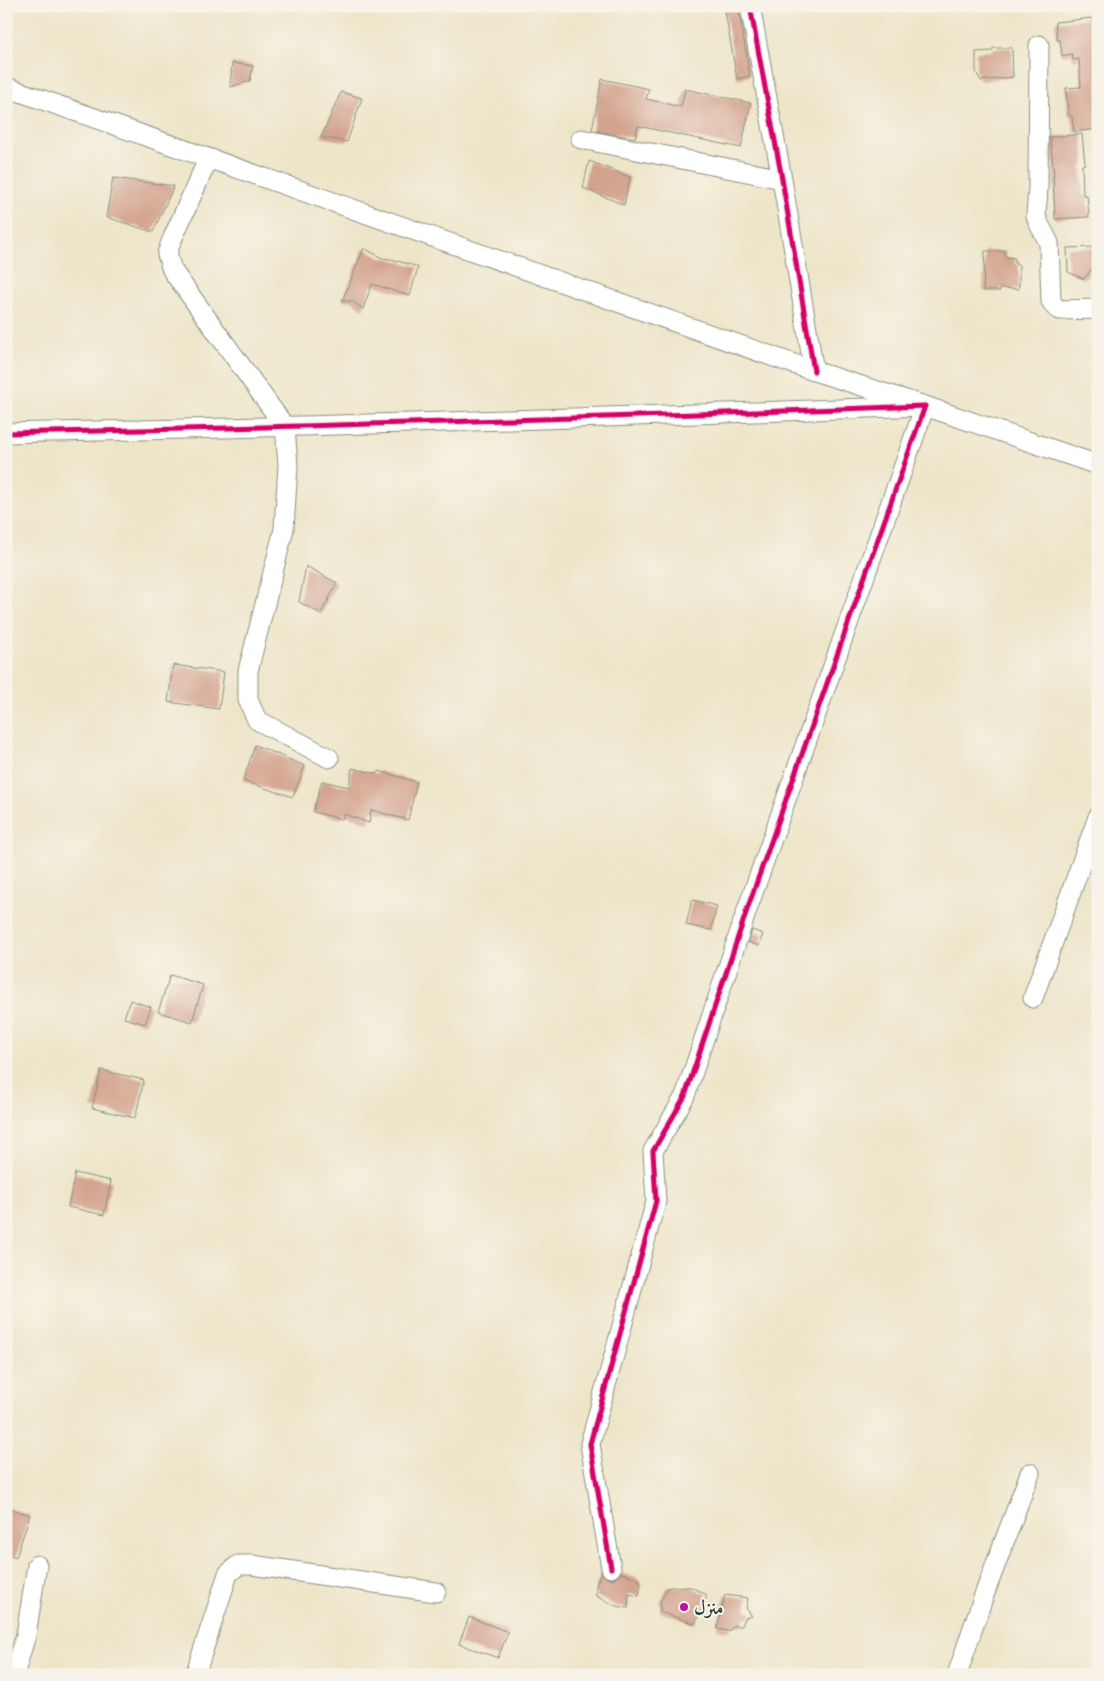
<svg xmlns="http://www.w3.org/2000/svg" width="1104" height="1681" viewBox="0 0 1104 1681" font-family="'IM FELL Great Primer',Amiri,serif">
	<rect width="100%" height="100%" fill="#f7f3e8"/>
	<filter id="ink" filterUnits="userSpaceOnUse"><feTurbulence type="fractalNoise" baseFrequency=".02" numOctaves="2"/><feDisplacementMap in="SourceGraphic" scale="10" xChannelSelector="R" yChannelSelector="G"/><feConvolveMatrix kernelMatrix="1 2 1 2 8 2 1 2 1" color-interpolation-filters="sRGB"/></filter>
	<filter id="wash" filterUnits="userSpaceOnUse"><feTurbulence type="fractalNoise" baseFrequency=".0096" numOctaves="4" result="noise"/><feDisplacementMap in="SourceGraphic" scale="20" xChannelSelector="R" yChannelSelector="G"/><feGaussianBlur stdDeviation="1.12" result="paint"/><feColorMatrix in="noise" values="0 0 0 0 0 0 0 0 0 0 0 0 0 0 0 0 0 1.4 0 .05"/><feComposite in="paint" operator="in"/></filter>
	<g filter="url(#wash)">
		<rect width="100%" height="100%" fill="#eee5c9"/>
		<g id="blocks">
			<g fill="#d3a38e">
				<path d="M724,6H738L750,76L737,79Z"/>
				<path d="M1093,18L1098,66V129L1074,132L1072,117L1068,114L1066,88L1081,87L1079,59L1073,60L1072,54L1062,56L1060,40H1057L1055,22Z"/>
				<path d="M993,48H1012L1013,77L981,81L976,72V52L992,51Z"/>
				<path d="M232,63L253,66L250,81L230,87Z"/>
				<path d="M602,79L649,89L646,99L681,107L685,89L751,103L741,148L638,126L635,138L592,130Z"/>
				<path d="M341,92L362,98L347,142L321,137Z"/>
				<path d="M1082,134L1085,164L1082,165L1083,195H1087L1089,217L1055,219L1053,176H1054L1050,137Z"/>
				<path d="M589,161L630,177L624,205L583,188Z"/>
				<path d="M113,178L174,186L153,232L106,217Z"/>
				<path d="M1095,247L1098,254V261L1084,279L1068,272L1067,248Z"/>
				<path d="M364,248L382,258L391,259L418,267L410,296L372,284L363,309L352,301H342Z"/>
				<path d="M985,251H1005V257L1015,258V264L1019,265V289L1000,288V291H983Z"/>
				<path d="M306,566L337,583L321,614L299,602Z"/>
				<path d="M173,665L224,672L219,709L168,702Z"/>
				<path d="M255,745L305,766L293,797L243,781Z"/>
				<path d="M352,768L378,774L379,771L417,782L408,820L371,810L369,823L344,814L342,819L313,812L322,781L349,787Z"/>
				<path d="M692,900L717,906L711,930L686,925Z"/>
				<path d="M752,930L763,934L759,946L748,942Z"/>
				<path d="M170,975L203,985L192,1022L158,1012Z"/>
				<path d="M130,1000L151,1007L145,1024L124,1018Z"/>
				<path d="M101,1070L144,1080L135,1118L92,1108Z"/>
				<path d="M75,1173L111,1181L104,1215L68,1207Z"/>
				<path d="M6,1507L30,1515L16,1557L6,1554Z"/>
				<path d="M601,1572L608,1579H613L621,1573L637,1578L641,1583L639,1596L629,1594L628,1608L616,1606L596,1596V1586Z"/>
				<path d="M671,1587H691L707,1595L695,1624L660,1612V1602L667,1588Z"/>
				<path d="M725,1595L748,1598L746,1608L752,1616L745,1618L742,1626H733L729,1631L717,1629Z"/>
				<path d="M469,1617L508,1632L498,1658L459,1644Z"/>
			</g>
		</g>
	</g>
	<g filter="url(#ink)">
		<use href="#blocks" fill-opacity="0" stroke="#86917e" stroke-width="1"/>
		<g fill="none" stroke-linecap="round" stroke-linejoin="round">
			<g stroke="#86917e" stroke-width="21">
				<g id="minor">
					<path d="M750,6L782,179L814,371"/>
					<path d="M1039,45L1038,188L1036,216L1038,222L1049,243L1051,301L1056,308L1060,310L1098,309"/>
					<path d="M6,87L814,371L925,406L1098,465"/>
					<path d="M581,139L782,179"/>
					<path d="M208,159L171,242L167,254L172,270L285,427L288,465L284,529L248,671V700L257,720L329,758"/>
					<path d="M6,433C313,427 619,417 925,406L748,907L685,1096L653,1151L656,1201L590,1444L611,1568"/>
					<path d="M1033,998L1098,817"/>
					<path d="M14,1675L26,1635L37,1565"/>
					<path d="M195,1675L228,1574L238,1565H252L436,1592"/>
					<path d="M957,1675L983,1598L1030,1473"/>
				</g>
			</g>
			<use href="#minor" stroke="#fff" stroke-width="19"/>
			<g stroke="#f7f3e8" stroke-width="8">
				<g id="cycleway">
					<path d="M750,6L782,179L814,371"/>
					<path d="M6,433C313,427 619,417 925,406L748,907L685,1096L653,1151L656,1201L590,1444L611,1568"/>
				</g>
			</g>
			<use href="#cycleway" stroke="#d6006c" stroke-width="5"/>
		</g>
	</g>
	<circle fill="#b5179e" stroke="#f7f3e8" stroke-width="2" cx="684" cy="1607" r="5"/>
	<g text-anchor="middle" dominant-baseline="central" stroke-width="4" stroke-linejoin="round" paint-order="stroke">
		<g font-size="19" font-weight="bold" fill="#1f3d34" stroke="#f7f3e8" text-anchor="start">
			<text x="694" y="1607">منزل</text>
		</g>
	</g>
	<rect width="1104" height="1681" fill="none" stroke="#f7f3e8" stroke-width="25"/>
</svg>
